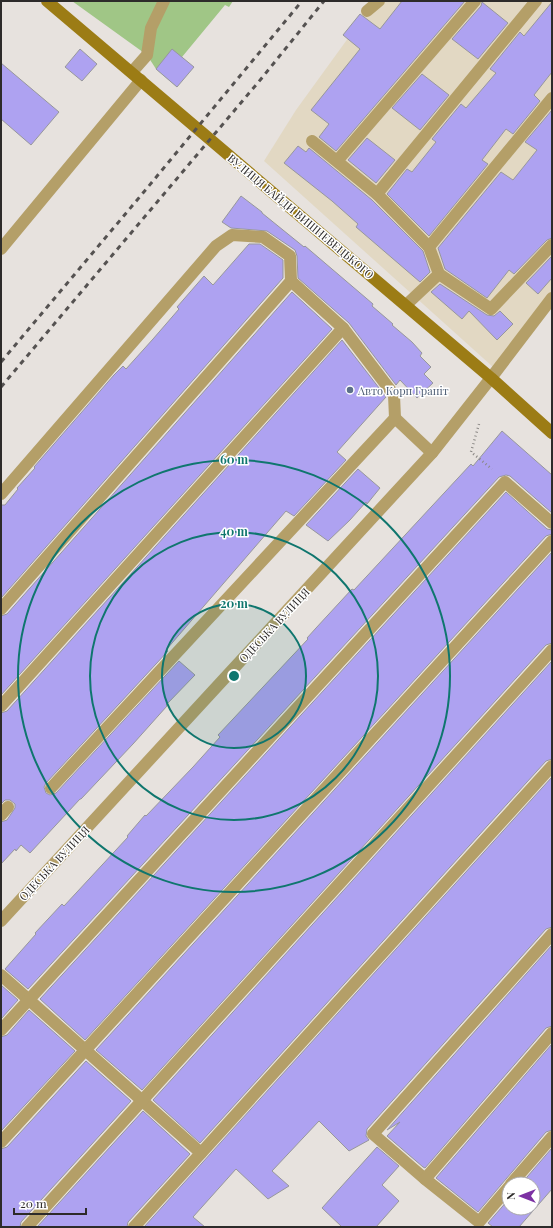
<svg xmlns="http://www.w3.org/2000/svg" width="553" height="1228" viewBox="0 0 553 1228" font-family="'Playfair Display',serif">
	<rect width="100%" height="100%" fill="#e7e2de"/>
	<path fill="#e2d8c3" d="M375,1H552V292L493,367L264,161L296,110Z"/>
	<path fill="#a0c686" d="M72,1H233L229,7L225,5L182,57L177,87L156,69L147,55Z"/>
	<g fill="#aea2f1" stroke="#97979c">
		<path d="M402,1H465L336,151L319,137L329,124L311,110L360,49L343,35L360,14L380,29Z"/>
		<path d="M482,2L508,23L478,59L452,39L481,6Z"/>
		<path d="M552,2V72L534,95L540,101L513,134L506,129L482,160L488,164L429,236L387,194L407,169L412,172L436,142L432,139L461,104L466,108L496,73L490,69L520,32L524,36Z"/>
		<path d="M80,49L97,64L82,81L65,67Z"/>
		<path d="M172,49L194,67L177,87L156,69Z"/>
		<path d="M1,63L59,112L31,145L1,119Z"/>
		<path d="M422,74L449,95L420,130L392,108Z"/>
		<path d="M552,110V238L547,240L514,274L509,270L487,298L445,269L438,248L501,172L513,180L537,150L525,142Z"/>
		<path d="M367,138L395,160L376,183L348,160Z"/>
		<path d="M298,146L306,152L309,148L372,200L423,251L430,272L420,282L356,227L358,224L332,201L284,163Z"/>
		<path d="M241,196L262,212V213L304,247L305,246L373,304L372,306L393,324L392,325L412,342L422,353L420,356L431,367L424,374L433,383L417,398L400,380L396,385L349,323L298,278L297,256L295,250L267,231L231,228L222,222Z"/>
		<path d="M249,244H260L283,260V278L1,598V505H5L18,489L17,488L35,468L34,467L114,375L123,366L126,369L153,339L179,309L177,307L204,276L213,285Z"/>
		<path d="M552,256V278L538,294L526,283Z"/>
		<path d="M440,284L487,315L494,316L500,311L513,324L497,340L469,311L462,319L431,292Z"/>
		<path d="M292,292L332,329L1,695V616L7,614Z"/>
		<path d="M342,340L386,397L337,452L346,460L294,516L286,511L166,650L168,651L46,783L44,787L46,793L50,795L56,793L179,661L195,675L166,705L167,706L133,744L81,799H80L30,853L21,845L16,851L15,849L1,864V822L7,820L15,808V804L10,800H5L1,804V713L7,711Z"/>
		<path d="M502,431L552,475V513L510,476L506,475L499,477L28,989L5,969L36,934L35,933L62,904L64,906L128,837L127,836L145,815L146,816L193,767L220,737L218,735L308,639L307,638L316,628L352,589L354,590L471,464L473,466Z"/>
		<path d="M358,469L380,488L367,504L366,502L350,520L328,541L306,525Z"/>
		<path d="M506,492L547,529L552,530V534L546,536L85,1040L40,999Z"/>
		<path d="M552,552V643L546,645L142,1090L96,1050Z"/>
		<path d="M552,661V759L546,761L200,1143L153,1100Z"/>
		<path d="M552,777V927L546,929L367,1129L366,1136L369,1140L349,1151L319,1121L272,1171L289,1186L268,1199L236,1169L193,1217L205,1227H144Z"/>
		<path d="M552,945V1026L546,1028L425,1168L423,1167L387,1136L400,1122L387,1130Z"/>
		<path d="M1,985L18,1000L1,1019Z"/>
		<path d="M29,1010L75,1051L1,1131V1037L7,1035Z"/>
		<path d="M552,1044V1130L546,1132L478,1212L436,1178Z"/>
		<path d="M86,1061L131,1101L21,1222L20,1227H1V1149L7,1147Z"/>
		<path d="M143,1111L190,1154L128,1222L127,1227H37Z"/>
		<path d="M377,1147L399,1166L382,1185L399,1201L376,1227H342L322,1208Z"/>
		<path d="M552,1148V1189L519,1227H493L488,1223L509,1199V1208H533V1184H521Z"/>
	</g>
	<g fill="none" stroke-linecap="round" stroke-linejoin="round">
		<path stroke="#8b8885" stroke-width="2.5" stroke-dasharray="1 3" stroke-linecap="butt" d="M479,424L471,452L492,469"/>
		<g stroke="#b49f68" stroke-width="12">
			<path d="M367,11L379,1"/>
			<path d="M132,72L147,55L151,28L164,1"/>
			<path d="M312,141L377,194L429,247"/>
			<path d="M337,161L475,1"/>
			<path d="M377,194L536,1"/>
			<path d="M1,249L141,80"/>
			<path d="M439,274L429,247L552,98"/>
			<path d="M406,305L439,274L491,309L552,245"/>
			<path d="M491,378L552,298"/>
			<path d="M395,418L432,453"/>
			<path d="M1,494L216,246L232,235L263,237L290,256L291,281L1,609"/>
			<path d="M1,706L343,328"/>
			<path d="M51,788L395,418L394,395L343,328L291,281"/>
			<path d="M1,815L8,807"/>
			<path d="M1,975L201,1153"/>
			<path d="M1,1030L505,482L552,523"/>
			<path d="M1,1142L552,541"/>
			<path d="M425,1179L373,1134L552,934"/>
			<path d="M511,1184L552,1137"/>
			<path d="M509,1187L479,1222L425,1179L552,1033"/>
			<path d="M27,1227L552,650"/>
			<path d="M134,1227L552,766"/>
		</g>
		<path stroke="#b49f68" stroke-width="12" d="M1,921L432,453L491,378"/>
		<path stroke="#9c7c15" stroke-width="12" d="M47,1L491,378L552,433"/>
		<g stroke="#555251" stroke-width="3" stroke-dasharray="5 5" stroke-linecap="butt">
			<path d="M1,362L148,187L302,1"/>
			<path d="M1,387L261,79L324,1"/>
		</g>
	</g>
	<circle cx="234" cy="676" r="72" fill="#0f766e" fill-opacity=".12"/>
	<g fill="none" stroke="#0f766e" stroke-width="2">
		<circle cx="234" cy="676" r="72"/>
		<circle cx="234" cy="676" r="144"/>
		<circle cx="234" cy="676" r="216"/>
	</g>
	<circle fill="#5c6f8a" stroke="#fff" stroke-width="1.5" cx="350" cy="390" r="4"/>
	<g text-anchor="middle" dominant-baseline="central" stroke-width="3" stroke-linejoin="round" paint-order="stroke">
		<g font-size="11" fill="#2d2b2a" stroke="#fff">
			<text transform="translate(301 216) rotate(40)">ВУЛИЦЯ БАЙДИ ВИШНЕВЕЦЬКОГО</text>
			<text transform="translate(274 625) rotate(-47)">ОДЕСЬКА ВУЛИЦЯ</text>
			<text transform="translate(54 863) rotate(-47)">ОДЕСЬКА ВУЛИЦЯ</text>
		</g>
		<g font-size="11" fill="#4e5e75" stroke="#fff" text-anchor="start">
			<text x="358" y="390">Авто Корп Граніт</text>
		</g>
	</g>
	<circle cx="234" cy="676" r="6" fill="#0f766e" stroke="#fff" stroke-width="2"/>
	<g font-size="12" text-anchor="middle" font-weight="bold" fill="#0f766e" stroke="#fff" stroke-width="3" stroke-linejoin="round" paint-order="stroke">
		<text x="234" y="464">60 m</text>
		<text x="234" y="536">40 m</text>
		<text x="234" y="608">20 m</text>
	</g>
	<rect width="553" height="1228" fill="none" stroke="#2d2b2a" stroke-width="4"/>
	<g transform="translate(521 1196) rotate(270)"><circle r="19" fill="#ffffff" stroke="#abaaaa"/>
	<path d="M0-3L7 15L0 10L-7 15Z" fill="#7c31a3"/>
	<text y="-6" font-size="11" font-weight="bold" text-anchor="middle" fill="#2d2b2a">N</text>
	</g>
	<path d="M14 1208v6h72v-6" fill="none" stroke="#2d2b2a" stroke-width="2"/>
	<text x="20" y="1208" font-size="12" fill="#2d2b2a" stroke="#ffffff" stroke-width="3" paint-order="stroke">20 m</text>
</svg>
